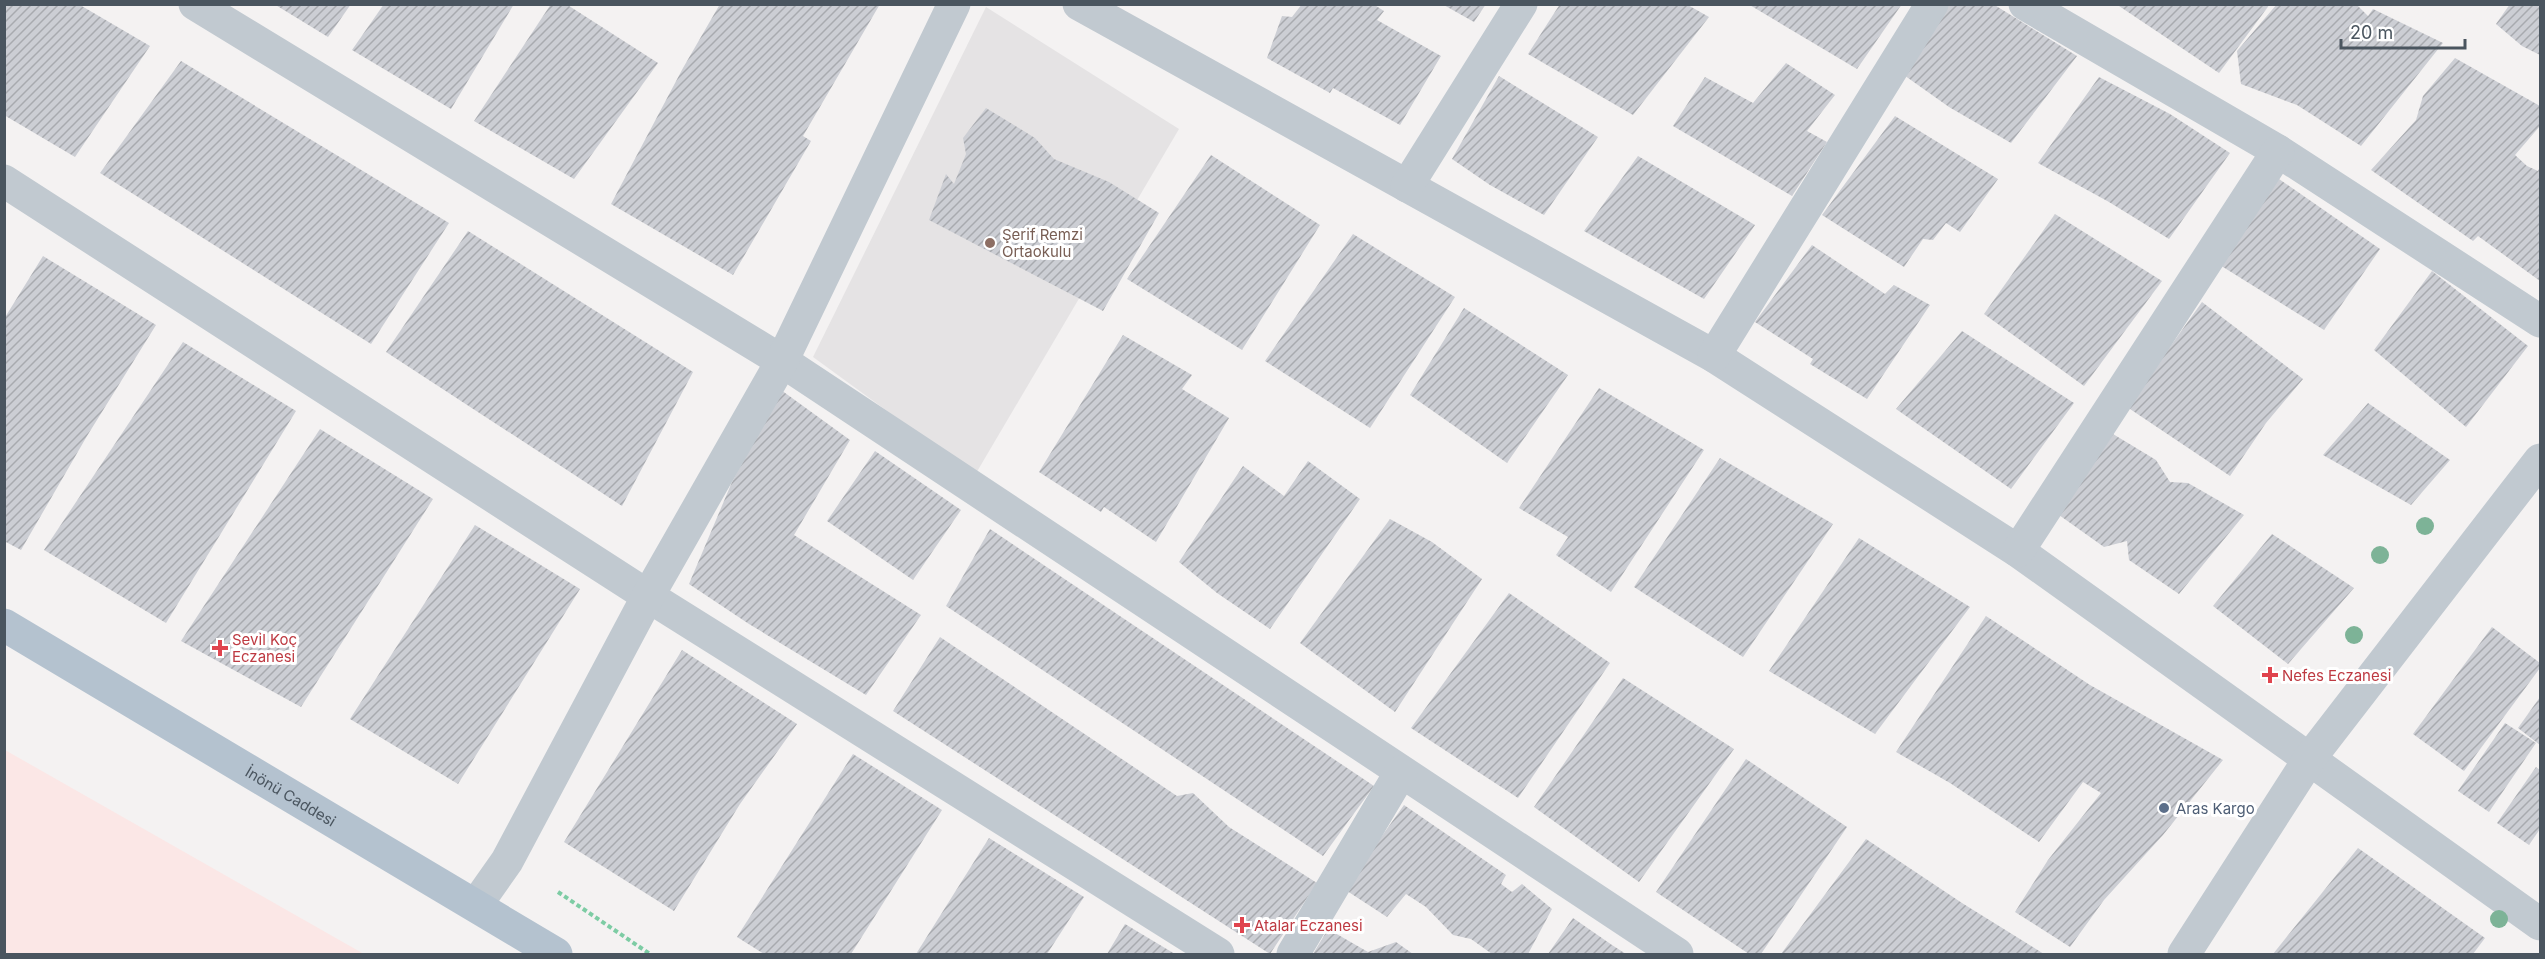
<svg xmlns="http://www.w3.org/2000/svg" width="2545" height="959" viewBox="0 0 2545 959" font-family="Inter,sans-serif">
	<defs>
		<pattern id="building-hatch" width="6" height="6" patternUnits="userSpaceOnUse" patternTransform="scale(1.5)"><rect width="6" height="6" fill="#ccced4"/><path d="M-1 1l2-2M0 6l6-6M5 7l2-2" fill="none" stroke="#a8aaaf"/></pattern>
	</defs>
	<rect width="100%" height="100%" fill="#f4f2f2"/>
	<path fill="#e5e3e4" d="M986,7L1179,129L975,475L813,357Z"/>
	<path fill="#fbe7e6" d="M5,750L364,954H5Z"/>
	<g fill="url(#building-hatch)">
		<path d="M274,4H351L328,37Z"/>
		<path d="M384,4H514L451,109L352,50Z"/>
		<path d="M551,4H566L658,63L574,179L474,121Z"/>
		<path d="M720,4H880L803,136L811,141L733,275L611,204L683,68Z"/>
		<path d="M1302,4H1373L1384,11L1377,20L1441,56L1400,125L1333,88L1330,93L1267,58L1282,16L1292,17Z"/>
		<path d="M1442,4H1486L1474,22Z"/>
		<path d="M1560,4H1686L1709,17L1633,115L1528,54Z"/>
		<path d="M1748,4H1902L1857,69Z"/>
		<path d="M1948,4H1993L2077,56L2011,143L1949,107L1901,73Z"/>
		<path d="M2116,4H2270L2219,73Z"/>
		<path d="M2277,4H2356L2368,16L2373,9L2443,43L2361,146L2297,105L2241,84L2237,51Z"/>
		<path d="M2510,4H2540V55L2522,46L2496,24Z"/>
		<path d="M4,5H80L150,46L75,157L4,115Z"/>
		<path d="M2455,58L2540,106V126L2515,155L2527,166L2538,171L2540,167V281L2478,236L2473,241L2371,170L2416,120L2423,96Z"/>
		<path d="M181,61L449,223L371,344L100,173Z"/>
		<path d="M1786,63L1835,95L1807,131L1827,142L1792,196L1673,126L1705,77L1753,103Z"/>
		<path d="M1499,76L1598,137L1544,215L1490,185L1452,159Z"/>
		<path d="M2099,77L2170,114L2230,153L2169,239L2109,202L2038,163Z"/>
		<path d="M986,108L1035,138L1054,159L1109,182L1159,213L1103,311L929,220L946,174L954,184L966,154L963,138Z"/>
		<path d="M1895,116L1998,179L1960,232L1946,223L1933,240L1923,239L1904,267L1822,215Z"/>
		<path d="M1211,155L1320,225L1242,350L1127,279Z"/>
		<path d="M1638,156L1755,225L1704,299L1584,231Z"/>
		<path d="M2279,179L2380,249L2324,330L2215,262Z"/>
		<path d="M2055,214L2162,281L2084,386L1984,314Z"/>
		<path d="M468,231L693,372L622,506L386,352Z"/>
		<path d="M1353,234L1455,297L1370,428L1265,361Z"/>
		<path d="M1812,245L1885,294L1894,285L1930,305L1867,399L1810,364L1813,359L1755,322Z"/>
		<path d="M43,256L156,325L87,436L21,550L4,541V319Z"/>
		<path d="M2432,271L2528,346L2466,427L2374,350Z"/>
		<path d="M2202,302L2303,379L2266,423L2230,476L2127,407Z"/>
		<path d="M1464,308L1568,375L1507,463L1410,395Z"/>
		<path d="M1962,331L2074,403L2011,489L1896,409Z"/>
		<path d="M1123,335L1192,375L1182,389L1229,418L1156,542L1104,507L1101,512L1039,472Z"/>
		<path d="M183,342L296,411L166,623L44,550Z"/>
		<path d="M1599,388L1704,450L1611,592L1556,555L1568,537L1519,508Z"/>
		<path d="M781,390L850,440L794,535L921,615L866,695L749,624L689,584L732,482Z"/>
		<path d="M2368,403L2450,460L2411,505L2323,455Z"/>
		<path d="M320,429L433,499L301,707L181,641Z"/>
		<path d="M2113,434L2156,460L2170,482L2188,483L2244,515L2179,594L2129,560L2127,541L2104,547L2059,515Z"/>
		<path d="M875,451L961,510L913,580L827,521Z"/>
		<path d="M1720,458L1833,524L1743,657L1634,587Z"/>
		<path d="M1308,461L1360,499L1270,629L1217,593L1179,562L1243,466L1284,496Z"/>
		<path d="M1390,519L1432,542L1482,579L1395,712L1300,643Z"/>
		<path d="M475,525L580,589L458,784L350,719Z"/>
		<path d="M990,529L1374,786L1323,856L946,606Z"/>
		<path d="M2272,534L2354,588L2288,664L2213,606Z"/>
		<path d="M1859,538L1970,607L1875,734L1769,671Z"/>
		<path d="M1509,593L1610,663L1518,798L1411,728Z"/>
		<path d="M1986,616L2090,685L2223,760L2163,835L2104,900L2070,947L2015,912L2048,860L2101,793L2083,782L2039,842L1950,783L1896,752Z"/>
		<path d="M2492,627L2540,663V668L2464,771L2413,734Z"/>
		<path d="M940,637L1177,796L1193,793L1229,827L1317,883L1270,954L893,711Z"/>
		<path d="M682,650L797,724L740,804L674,911L564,842Z"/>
		<path d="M1623,678L1734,749L1639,882L1534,807Z"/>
		<path d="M2540,697V745L2518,728Z"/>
		<path d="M2505,723L2536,743L2489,812L2458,791Z"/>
		<path d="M853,754L942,810L851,954H764L737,937Z"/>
		<path d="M1746,759L1847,827L1761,954H1749L1656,892Z"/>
		<path d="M2536,767L2540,770V829L2529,845L2497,823Z"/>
		<path d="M1404,805L1506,875L1501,884L1512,892L1522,884L1552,909L1528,954H1492L1471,939L1453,935L1426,907L1406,894L1387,917L1344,889Z"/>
		<path d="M989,838L1084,897L1047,954H916Z"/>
		<path d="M1866,839L1962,903L2044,954H1781Z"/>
		<path d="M2358,848L2485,938L2473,954H2273Z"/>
		<path d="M1573,918L1612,945L1626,954H1548Z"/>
		<path d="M1125,924L1175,954H1107Z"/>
		<path d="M1328,929L1368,952L1396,942L1413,954H1313Z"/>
	</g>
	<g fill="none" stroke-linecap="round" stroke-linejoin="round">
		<path stroke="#7dcca4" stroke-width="4" stroke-dasharray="4.5 3" stroke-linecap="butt" d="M558,892L650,954"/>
		<g stroke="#c1c9d0" stroke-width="33">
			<path d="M195,4L782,361L1677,954"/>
			<path d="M1079,4L1714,356L2018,551L2540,924"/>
			<path d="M2025,4L2278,151L2540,321"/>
			<path d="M4,181L648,596L1218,954"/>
			<path d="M1407,186L1521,4"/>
			<path d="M1714,356L1932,4"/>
			<path d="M2018,551L2278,151"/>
			<path d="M476,905L507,861L648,596L782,361L954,4"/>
			<path d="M1293,954L1401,772"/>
			<path d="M2184,954L2310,758L2540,460"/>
		</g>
		<path stroke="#b4c2cf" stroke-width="33" id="s1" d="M4,625L556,954"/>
	</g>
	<g fill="#7db397">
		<circle cx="2425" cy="526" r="9"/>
		<circle cx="2380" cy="555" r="9"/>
		<circle cx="2354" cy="635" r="9"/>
		<circle cx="2499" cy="919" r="9"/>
	</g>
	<circle fill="#8d6e63" stroke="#fff" stroke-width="2" cx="990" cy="243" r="6"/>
	<g fill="#e0444e" stroke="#fff" stroke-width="2">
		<path d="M217 639h6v6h6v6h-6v6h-6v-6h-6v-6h6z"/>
		<path d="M2267 666h6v6h6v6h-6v6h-6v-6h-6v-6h6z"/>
		<path d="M1239 916h6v6h6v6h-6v6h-6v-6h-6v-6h6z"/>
	</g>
	<circle fill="#5c6f8a" stroke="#fff" stroke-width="2" cx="2164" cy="808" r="6"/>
	<g text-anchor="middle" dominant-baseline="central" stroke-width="6" stroke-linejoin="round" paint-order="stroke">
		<g font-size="15" fill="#785e54" stroke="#fff" text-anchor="start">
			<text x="1002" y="234">Şerif Remzi<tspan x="1002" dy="17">Ortaokulu</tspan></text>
		</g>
		<g font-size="15" fill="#be3a42" stroke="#fff" text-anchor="start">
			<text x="232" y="639">Sevil Koç<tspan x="232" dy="17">Eczanesi</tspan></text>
			<text x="2282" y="675">Nefes Eczanesi</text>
			<text x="1254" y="925">Atalar Eczanesi</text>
		</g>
		<g font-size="15" fill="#4a555f" stroke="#fff">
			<text stroke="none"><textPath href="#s1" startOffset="334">İnönü Caddesi</textPath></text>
		</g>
		<g font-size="15" fill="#4e5e75" stroke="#fff" text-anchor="start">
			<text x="2176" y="808">Aras Kargo</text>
		</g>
	</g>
	<rect width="2545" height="959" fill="none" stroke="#4a555f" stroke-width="12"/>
	<path d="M2341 39v9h124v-9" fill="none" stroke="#4a555f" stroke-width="3"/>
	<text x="2350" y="39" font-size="18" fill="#4a555f" stroke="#ffffff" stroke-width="4.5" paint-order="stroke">20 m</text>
</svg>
